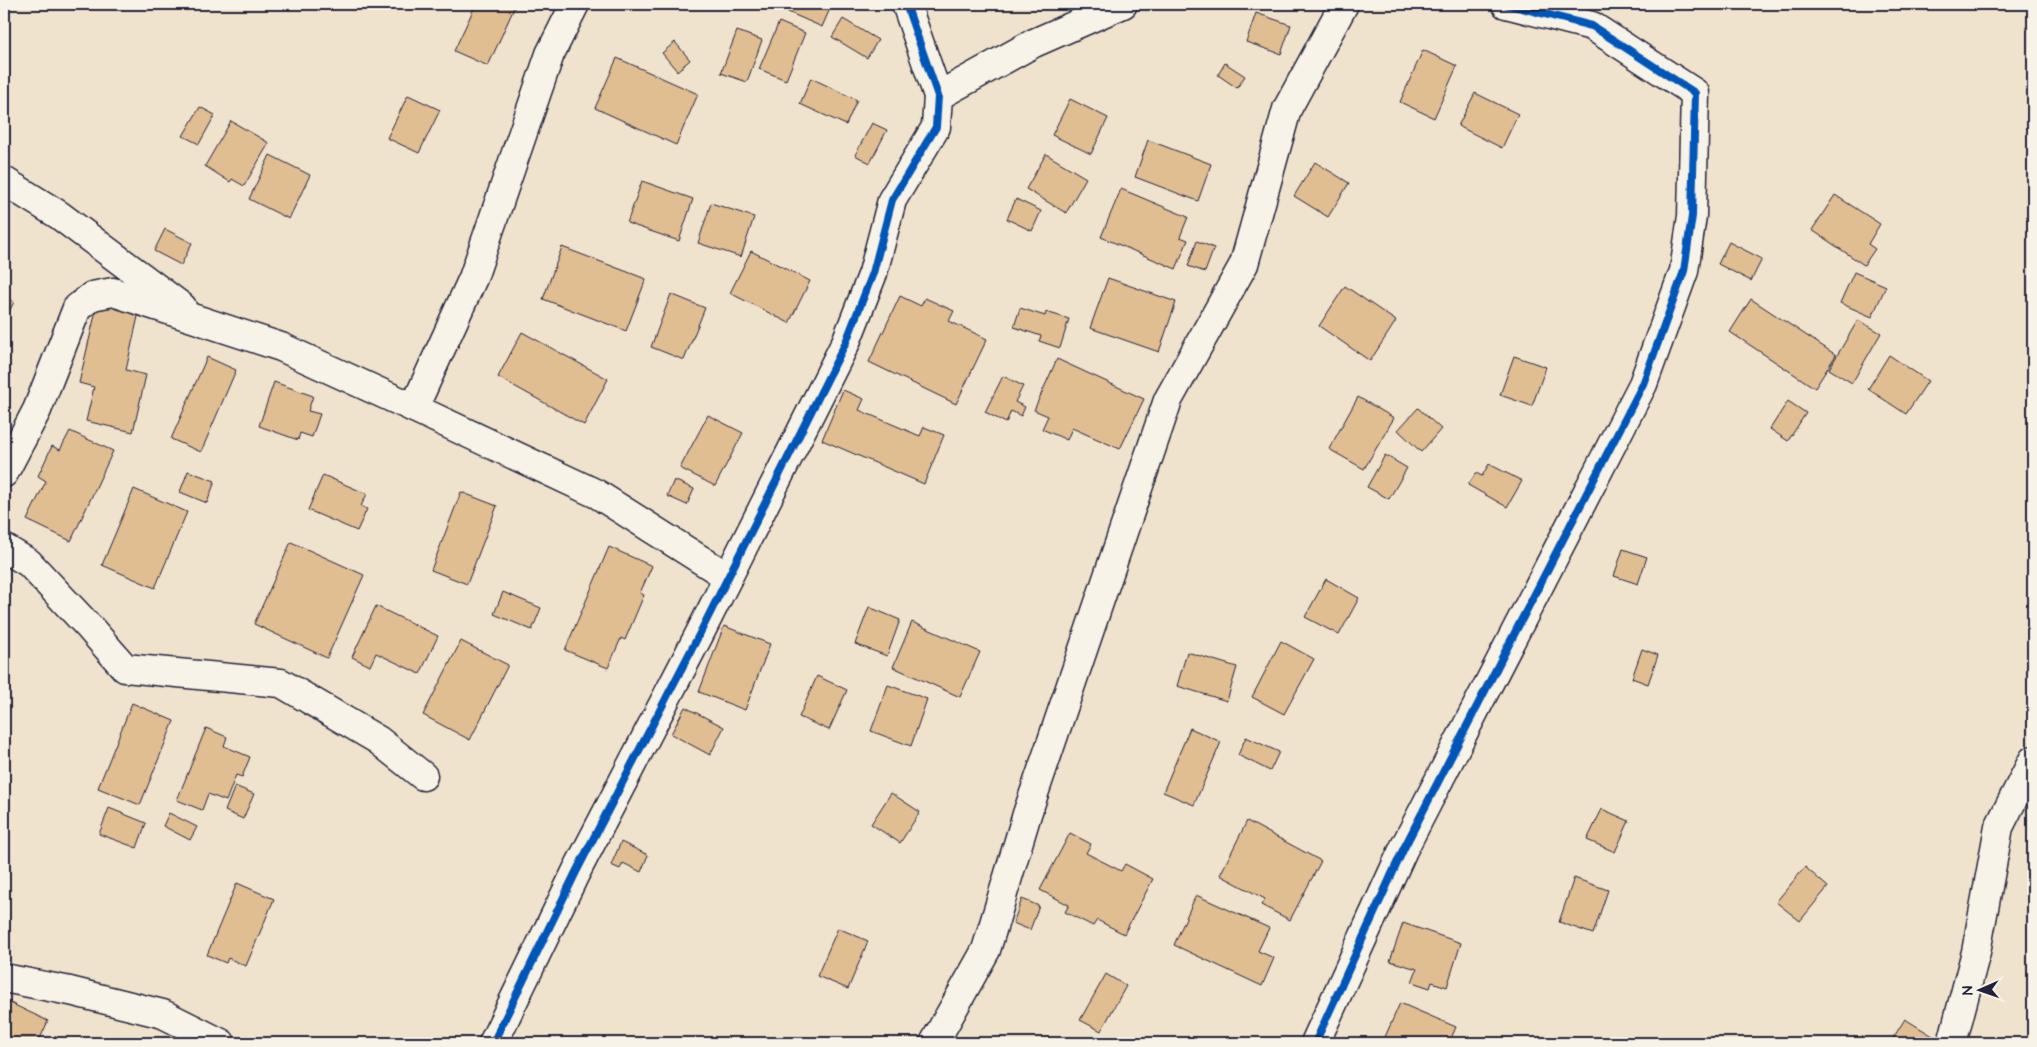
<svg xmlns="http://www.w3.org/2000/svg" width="2037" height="1047" viewBox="0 0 2037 1047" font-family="'Architects Daughter',sans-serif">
	<rect width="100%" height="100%" fill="#f0e3ce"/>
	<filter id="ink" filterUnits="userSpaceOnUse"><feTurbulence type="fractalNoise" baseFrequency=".02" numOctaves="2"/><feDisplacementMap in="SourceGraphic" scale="10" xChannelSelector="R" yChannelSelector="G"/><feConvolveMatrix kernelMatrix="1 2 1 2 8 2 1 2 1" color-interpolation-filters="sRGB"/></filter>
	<g filter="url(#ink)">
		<g fill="#e1bd92" stroke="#22223b">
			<path d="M476,4H510L515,6L488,66L454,51Z"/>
			<path d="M792,4H832L822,27L788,12Z"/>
			<path d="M1256,13L1291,25L1281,54L1246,42Z"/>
			<path d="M843,19L878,40L867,58L832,37Z"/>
			<path d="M779,22L805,33L786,80L759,69Z"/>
			<path d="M737,31L762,40L747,82L721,73Z"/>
			<path d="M675,42L690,60L677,71L662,53Z"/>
			<path d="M1423,50L1457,66L1434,118L1400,102Z"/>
			<path d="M617,58L698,94L676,145L595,108Z"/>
			<path d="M1225,63L1245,76L1237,88L1218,75Z"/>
			<path d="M811,78L857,100L846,125L800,104Z"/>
			<path d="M1475,93L1518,114L1502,148L1458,126Z"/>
			<path d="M408,95L440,110L419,153L387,138Z"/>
			<path d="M1070,99L1108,118L1091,154L1052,135Z"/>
			<path d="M200,107L215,115L199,144L183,136Z"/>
			<path d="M231,121L269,143L244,186L232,179L230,182L205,166Z"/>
			<path d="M872,123L887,130L870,163L855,155Z"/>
			<path d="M1148,140L1211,164L1198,201L1135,177Z"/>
			<path d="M1046,154L1086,178L1066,213L1026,189Z"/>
			<path d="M270,155L310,175L289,219L249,199Z"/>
			<path d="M1315,162L1349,183L1328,217L1294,196Z"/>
			<path d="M642,181L693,199L679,241L627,223Z"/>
			<path d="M1121,189L1188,217L1180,237L1188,240L1176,269L1101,237Z"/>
			<path d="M1835,195L1880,224L1868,244L1875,249L1864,265L1812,230Z"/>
			<path d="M1016,199L1041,211L1032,231L1007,219Z"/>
			<path d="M711,203L754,217L741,257L698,243Z"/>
			<path d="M165,229L192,243L181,265L154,251Z"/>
			<path d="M1197,241L1214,248L1205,272L1188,266Z"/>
			<path d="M1729,242L1762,259L1751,281L1718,264Z"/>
			<path d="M562,247L646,279L626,331L543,299Z"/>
			<path d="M751,251L810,281L789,323L730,293Z"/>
			<path d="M1854,272L1886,286L1872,317L1840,303Z"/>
			<path d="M1108,278L1176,302L1159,352L1090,328Z"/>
			<path d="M1345,286L1396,321L1370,361L1319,326Z"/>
			<path d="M671,294L705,308L684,360L651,347Z"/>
			<path d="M4,296L14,302L4,321Z"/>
			<path d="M900,296L921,306L925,298L954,311L949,321L987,339L956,404L869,362Z"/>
			<path d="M1751,299L1836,355L1815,388L1730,332Z"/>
			<path d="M98,302L139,312L126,370L146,375L133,432L86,421L94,387L79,383Z"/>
			<path d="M1020,308L1045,316L1046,312L1069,319L1060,348L1039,341L1041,336L1014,327Z"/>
			<path d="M1858,320L1881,333L1852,383L1829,369Z"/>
			<path d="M522,332L608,379L584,425L498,377Z"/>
			<path d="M1889,355L1928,381L1906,414L1868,389Z"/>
			<path d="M1514,356L1546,367L1532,406L1500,395Z"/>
			<path d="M207,357L236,370L201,452L171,439Z"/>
			<path d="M1057,359L1144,399L1120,449L1072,428L1067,440L1042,429L1048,416L1034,410Z"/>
			<path d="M1003,376L1023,386L1015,402L1025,407L1021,416L1011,411L1006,423L985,412Z"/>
			<path d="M274,382L313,396L308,411L320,414L312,437L300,433L298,440L259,426Z"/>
			<path d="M843,390L864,399L859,410L920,436L924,427L944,435L924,484L822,440Z"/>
			<path d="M1358,397L1394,418L1364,469L1329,449Z"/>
			<path d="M1788,401L1806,413L1788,441L1770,429Z"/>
			<path d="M1418,408L1441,429L1421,452L1398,430Z"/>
			<path d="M708,415L743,433L715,486L680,468Z"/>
			<path d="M70,431L113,451L71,541L27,520L46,481L38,476L52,446L60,450Z"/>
			<path d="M1385,455L1407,468L1389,499L1367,487Z"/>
			<path d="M1489,464L1522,481L1507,507L1468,485L1476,473L1482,476Z"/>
			<path d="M188,471L215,481L207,503L180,492Z"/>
			<path d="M323,475L367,494L361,506L367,509L357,531L308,510Z"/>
			<path d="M674,480L694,489L687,505L667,496Z"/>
			<path d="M134,489L187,512L155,588L102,565Z"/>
			<path d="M461,492L497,506L467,584L431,570Z"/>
			<path d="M291,542L364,575L327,658L254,624Z"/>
			<path d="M609,547L652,566L640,593L644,595L625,640L621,638L608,668L565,650Z"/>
			<path d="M1623,549L1647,557L1638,584L1614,576Z"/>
			<path d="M1326,579L1359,598L1339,635L1305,617Z"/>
			<path d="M503,592L541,608L532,630L494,614Z"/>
			<path d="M376,606L438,636L420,674L376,653L370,666L352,657Z"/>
			<path d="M869,607L900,620L887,656L855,644Z"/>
			<path d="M912,622L980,652L960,697L893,667Z"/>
			<path d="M724,626L770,644L745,710L699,692Z"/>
			<path d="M461,641L508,665L470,740L423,715Z"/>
			<path d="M1281,641L1314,659L1284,714L1252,697Z"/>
			<path d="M1642,649L1658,655L1648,684L1632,678Z"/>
			<path d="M1187,652L1237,667L1227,701L1177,686Z"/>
			<path d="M4,664L11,667L4,681Z"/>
			<path d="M817,676L847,690L829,730L799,717Z"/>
			<path d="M888,685L927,699L911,746L871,731Z"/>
			<path d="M132,703L174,721L140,805L98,788Z"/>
			<path d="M685,707L724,727L710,755L671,734Z"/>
			<path d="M206,728L227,737L224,746L250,757L242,777L236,775L226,801L208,794L202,810L177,800Z"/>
			<path d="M1190,728L1221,742L1194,805L1163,792Z"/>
			<path d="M1246,737L1279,752L1270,771L1238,755Z"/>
			<path d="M235,786L254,794L243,819L225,811Z"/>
			<path d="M891,793L920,812L900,843L871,824Z"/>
			<path d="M109,808L146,823L137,848L99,834Z"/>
			<path d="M1602,809L1629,821L1615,852L1587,840Z"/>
			<path d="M169,813L197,827L190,840L163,826Z"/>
			<path d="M1247,821L1321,861L1290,920L1261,905L1265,899L1220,875Z"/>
			<path d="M1070,833L1091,844L1086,853L1121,871L1125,864L1153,879L1124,934L1097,920L1093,926L1065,912L1069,905L1040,890Z"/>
			<path d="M621,842L648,855L641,872L623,863L620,869L611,865Z"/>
			<path d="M1805,867L1828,887L1800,921L1776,902Z"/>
			<path d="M1574,878L1608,890L1593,934L1559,922Z"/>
			<path d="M237,883L274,899L246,966L228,958L226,963L207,955Z"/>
			<path d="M1196,895L1269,928L1258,951L1274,958L1262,986L1174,945Z"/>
			<path d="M1022,899L1039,906L1030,930L1013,923Z"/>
			<path d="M1403,923L1461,943L1447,987L1432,982L1430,988L1412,982L1417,969L1390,961Z"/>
			<path d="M838,928L868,941L848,989L817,976Z"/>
			<path d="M1106,974L1126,986L1101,1031L1080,1020Z"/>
			<path d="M6,1001L48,1021L38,1043H4Z"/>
			<path d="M1400,1003L1456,1027L1449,1043H1399L1385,1037Z"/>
			<path d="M1905,1019L1936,1038L1933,1043H1890Z"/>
		</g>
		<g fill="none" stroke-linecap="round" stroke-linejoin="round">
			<g stroke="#22223b" stroke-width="31">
				<g id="street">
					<path d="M938,96L1034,43L1123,4"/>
					<path d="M4,181L59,215L182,307"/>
					<path d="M414,408L473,278L550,54L575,4"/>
					<path d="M4,473L37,410L77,308L92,296L113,292L281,347L414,408L597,494L728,577"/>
					<path d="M4,548L29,563L90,628L125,668L281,683L378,740L423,776"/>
					<path d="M4,978L70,991L163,1014L221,1043"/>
					<path d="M493,1043L576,872L700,633L846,342L873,273L892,200L936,127L938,96L906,4"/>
					<path d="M934,1043L986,950L1027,814L1168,400L1244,264L1287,109L1344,4"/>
					<path d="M1315,1043L1403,850L1643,384L1684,271L1692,216L1695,93L1592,26L1506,4"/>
					<path d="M1952,1043L1976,952L1999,827L2033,760"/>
				</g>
			</g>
			<use href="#street" stroke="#f7f3e8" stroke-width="28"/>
			<g stroke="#f7f3e8" stroke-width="11">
				<g id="cycleway">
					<path d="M493,1043L576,872L700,633L846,342L873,273L892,200L936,127L938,96L906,4"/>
					<path d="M1315,1043L1403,850L1643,384L1684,271L1692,216L1695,93L1592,26L1506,4"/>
				</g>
			</g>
			<use href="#cycleway" stroke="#0057b8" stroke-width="8"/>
		</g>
	</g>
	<rect width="2037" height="1047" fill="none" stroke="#f7f3e8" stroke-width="20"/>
	<rect x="10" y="10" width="2017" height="1027" fill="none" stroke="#22223b" stroke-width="2" filter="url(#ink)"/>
	<g transform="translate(1980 990) rotate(268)" stroke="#f7f3e8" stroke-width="4" paint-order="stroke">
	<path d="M0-4L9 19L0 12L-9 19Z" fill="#22223b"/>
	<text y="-8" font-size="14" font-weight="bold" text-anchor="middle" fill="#22223b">N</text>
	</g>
</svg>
